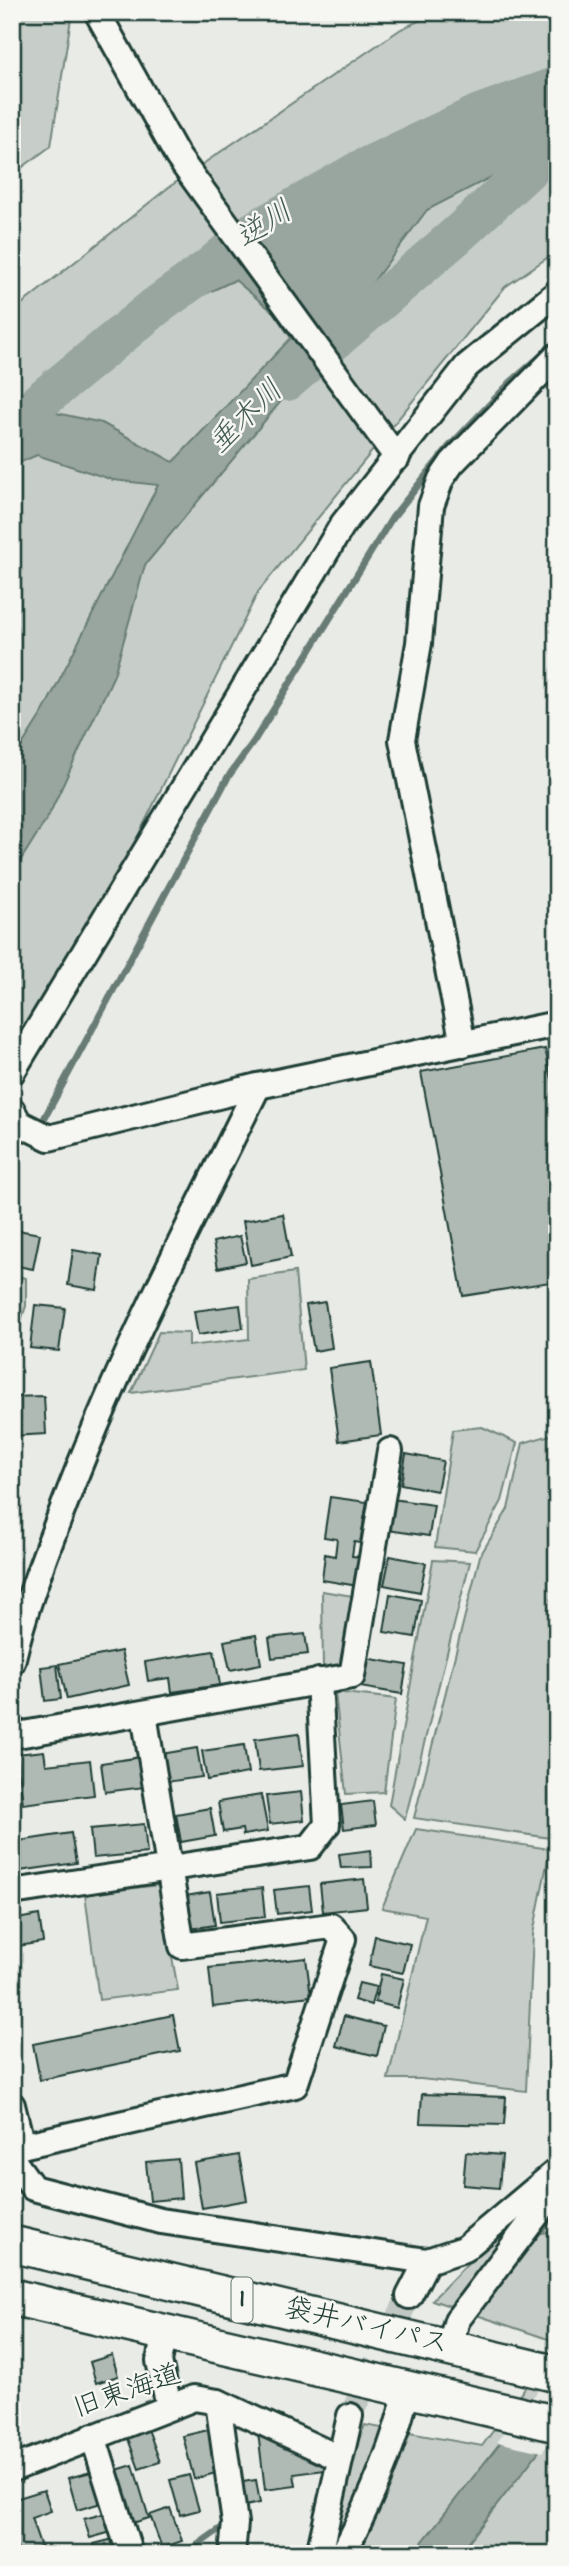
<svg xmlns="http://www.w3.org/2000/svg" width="569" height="2566" viewBox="0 0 569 2566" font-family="Dekko,'Klee One',sans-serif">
	<rect width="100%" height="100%" fill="#e9ebe7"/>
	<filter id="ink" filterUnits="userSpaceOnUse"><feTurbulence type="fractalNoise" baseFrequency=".0143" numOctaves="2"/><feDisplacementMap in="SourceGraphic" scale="14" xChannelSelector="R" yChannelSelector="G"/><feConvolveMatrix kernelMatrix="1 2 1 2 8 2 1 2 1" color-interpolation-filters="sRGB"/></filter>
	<g filter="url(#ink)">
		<g fill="#c7cec9" stroke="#73867e" stroke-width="2">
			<path d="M12,12H72L51,146L12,175Z"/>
			<path d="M438,12H557V251L505,287L258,592L12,1092V312L169,187L401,29Z"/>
			<path d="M295,1272L304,1370L131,1393L159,1332L189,1333V1346L249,1339L248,1279Z"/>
			<path d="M12,1275L26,1278V1306L17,1332L12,1334Z"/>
			<path d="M482,1427L517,1443L502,1501L475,1551L435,1547L453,1430Z"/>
			<path d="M557,1433V1839L414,1818L480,1556L508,1509L523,1443Z"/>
			<path d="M433,1560L470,1562L405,1819L389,1805Z"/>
			<path d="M322,1591L353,1596L339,1668L323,1669Z"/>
			<path d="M335,1692L396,1699L384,1792L346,1794Z"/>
			<path d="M416,1829L550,1849L533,1934L526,2091L421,2079H388L426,1916L382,1908Z"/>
			<path d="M159,1885L178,1990L99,2000L85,1894Z"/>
			<path d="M557,2171V2212L543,2233L557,2231V2342L432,2300Z"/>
			<path d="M557,2344V2554H319L327,2514L365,2425L482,2446Z"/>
		</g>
		<g fill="#99a6a0" stroke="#687c75" stroke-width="2" fill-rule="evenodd">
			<path d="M557,65V143L427,210L311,365L145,565L114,675L49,815L12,874V761L44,710L158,485L113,480L37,455L12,466V435L209,268ZM235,280L273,312L291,338L173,462L102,423L52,412L190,301Z"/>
			<path d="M557,2370V2428L459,2554H413Z"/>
		</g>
		<path fill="#e9ebe7" d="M557,2367V2434L542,2452L497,2442Z"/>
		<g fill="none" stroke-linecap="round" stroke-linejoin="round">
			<g stroke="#687c75" stroke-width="7">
				<path d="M45,1117L228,777L254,741L392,518L448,448L511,382L557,342"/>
				<path d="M185,2554L227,2524"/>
			</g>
			<g stroke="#99a6a0" stroke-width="40">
				<path d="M287,381L456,236L557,143"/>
				<path d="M12,427L27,412L155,307L209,268L249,234L362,169L479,114L557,86"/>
			</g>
		</g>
		<g fill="#b0bab5" stroke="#1f3d34" stroke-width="2">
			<path d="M545,1049L557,1100V1281L463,1296L421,1072Z"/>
			<path d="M283,1214L291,1257L251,1265L243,1221Z"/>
			<path d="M12,1229L40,1234L33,1269L12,1265Z"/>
			<path d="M240,1236L246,1262L218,1268L213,1242Z"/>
			<path d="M73,1250L102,1255L97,1290L68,1285Z"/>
			<path d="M325,1302L332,1348L314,1351L306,1305Z"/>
			<path d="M35,1305L65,1308L59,1351L30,1348Z"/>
			<path d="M240,1305L243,1328L198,1335L194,1311Z"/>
			<path d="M371,1362L381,1435L339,1441L329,1368Z"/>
			<path d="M44,1396L46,1434L12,1436V1397Z"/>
			<path d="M406,1454L443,1461L437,1491L401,1484Z"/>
			<path d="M330,1497L367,1502L360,1543L354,1542L352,1556L362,1557L358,1586L322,1580L325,1554L335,1556L337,1539L324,1537Z"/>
			<path d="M392,1499L434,1505L429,1536L387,1530Z"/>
			<path d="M390,1556L426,1563L420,1592L384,1585Z"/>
			<path d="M390,1594L421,1600L415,1637L384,1632Z"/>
			<path d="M305,1634L308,1654L272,1658L269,1638Z"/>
			<path d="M256,1635L261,1664L230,1670L224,1641Z"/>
			<path d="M121,1651L129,1685L67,1699L59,1664Z"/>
			<path d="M214,1651L220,1685L172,1692L170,1678L148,1681L145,1662Z"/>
			<path d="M365,1658L407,1665L402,1694L360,1687Z"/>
			<path d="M57,1665L61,1699L45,1701L41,1667Z"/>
			<path d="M299,1733L303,1766L259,1771L255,1739Z"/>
			<path d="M244,1745L248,1773L207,1780L202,1751Z"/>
			<path d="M197,1748L202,1777L166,1782L161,1754Z"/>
			<path d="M44,1751L46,1765L90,1760L94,1795L23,1804L17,1754Z"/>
			<path d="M141,1757L145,1787L105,1792L101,1763Z"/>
			<path d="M301,1792L304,1820L270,1824L266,1796Z"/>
			<path d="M261,1795L268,1831L243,1835L242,1829L223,1832L218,1802Z"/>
			<path d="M373,1801L376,1825L344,1829L341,1805Z"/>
			<path d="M210,1808L215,1836L181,1842L176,1814Z"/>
			<path d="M144,1824L147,1853L93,1858L90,1829Z"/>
			<path d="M71,1833L76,1863L12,1872V1842Z"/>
			<path d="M371,1850L372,1867L341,1868L339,1854Z"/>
			<path d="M364,1879L367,1907L323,1912L320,1884Z"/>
			<path d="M309,1886L312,1910L277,1914L274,1890Z"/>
			<path d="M262,1888L265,1917L220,1922L217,1893Z"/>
			<path d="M210,1892L215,1925L184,1930L179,1897Z"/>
			<path d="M39,1915L43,1942L12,1947V1920Z"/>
			<path d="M375,1936L410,1944L403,1973L369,1966Z"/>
			<path d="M306,1958L311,1996L213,2007L209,1968Z"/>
			<path d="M381,1974L404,1979L397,2008L375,2002Z"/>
			<path d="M359,1983L376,1987L371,2005L354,2000Z"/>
			<path d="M173,2015L180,2051L40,2080L33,2044Z"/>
			<path d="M344,2016L384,2026L377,2056L336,2046Z"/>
			<path d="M422,2094L506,2097L504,2125L420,2123Z"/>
			<path d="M466,2152L502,2155L499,2188L463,2185Z"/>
			<path d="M239,2155L247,2200L202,2208L194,2163Z"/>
			<path d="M178,2159L181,2198L150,2201L146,2162Z"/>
			<path d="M112,2355L118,2376L96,2383L90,2362Z"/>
			<path d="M148,2429L160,2462L139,2469L127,2436Z"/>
			<path d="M208,2430L219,2472L194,2479L183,2436Z"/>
			<path d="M258,2432L324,2457L325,2470L294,2474L296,2486L265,2490Z"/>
			<path d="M133,2465L149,2518L126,2525L110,2472Z"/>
			<path d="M99,2470L108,2501L77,2510L68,2478Z"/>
			<path d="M189,2475L199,2510L180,2515L170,2480Z"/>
			<path d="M256,2480L260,2503L240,2507L236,2483Z"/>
			<path d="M44,2490L51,2511L31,2518L41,2547L19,2554L12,2532V2500Z"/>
			<path d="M170,2508L182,2541L162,2548L150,2515Z"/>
			<path d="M110,2512L115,2531L90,2538L84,2519Z"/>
			<path d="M121,2537L124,2554H96L94,2544Z"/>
		</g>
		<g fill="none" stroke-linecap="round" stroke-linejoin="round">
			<path stroke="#c1c8c3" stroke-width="24" stroke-dasharray="24 12" stroke-linecap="butt" d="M350,2416L409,2296"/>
			<g stroke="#1f3d34" stroke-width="30">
				<g id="minor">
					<path d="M97,12L178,157L397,458"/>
					<path d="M463,1044L402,740L419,643L431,506L441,479L452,463L557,356"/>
					<path d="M12,1072L343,524L467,366L557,293"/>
					<path d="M12,1110L19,1123L49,1138L258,1086L557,1024"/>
					<path d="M12,1662C24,1610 43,1560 62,1511C117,1364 189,1226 258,1086"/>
					<path d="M12,1736L352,1676L390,1451"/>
					<path d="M12,1892L310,1847L327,1825L319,1681"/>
					<path d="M12,2105L22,2146"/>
					<path d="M12,2148L295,2085L343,1939L331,1926L182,1946L144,1714"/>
					<path d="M12,2159L33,2188L161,2221L427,2261L464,2249L557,2171"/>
					<path d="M409,2296L427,2261"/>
					<path d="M165,2334L159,2361L169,2406"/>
					<path d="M449,2348L457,2320L557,2188"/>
					<path d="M218,2402L235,2523L232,2554"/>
					<path d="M93,2436L130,2554"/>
					<path d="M12,2469L194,2398L218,2402L339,2458"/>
					<path d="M319,2554L350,2416"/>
					<path d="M343,2554C370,2502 394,2447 407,2390"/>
				</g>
			</g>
			<g stroke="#1f3d34" stroke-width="40">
				<g id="highway">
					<path d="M12,2244L557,2374"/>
					<path d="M12,2297L557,2424"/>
				</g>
			</g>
			<use href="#minor" stroke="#f6f6f2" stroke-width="24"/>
			<use href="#highway" stroke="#f6f6f2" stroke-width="35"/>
		</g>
	</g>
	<g text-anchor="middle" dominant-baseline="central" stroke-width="5" stroke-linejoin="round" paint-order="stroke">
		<rect fill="#f6f6f2" stroke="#60746d" stroke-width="2" x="231.5" y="2277.5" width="21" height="45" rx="5"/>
		<g font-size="26" font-weight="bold" fill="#1f3d34">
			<text x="242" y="2300">1</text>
		</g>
		<g font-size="28" fill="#1f3d34" stroke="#f6f6f2">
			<text transform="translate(366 2329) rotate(13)">袋井バイパス</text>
			<text transform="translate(128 2394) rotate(-19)">旧東海道</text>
		</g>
		<g font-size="30" font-style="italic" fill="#445c54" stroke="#f6f6f2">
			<text transform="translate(266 227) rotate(-33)">逆川</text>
			<text transform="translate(248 419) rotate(-44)">垂木川</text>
		</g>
	</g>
	<rect width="569" height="2566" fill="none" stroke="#f6f6f2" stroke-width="42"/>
	<rect x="21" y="21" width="527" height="2524" fill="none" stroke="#1f3d34" stroke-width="2.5" filter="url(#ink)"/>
</svg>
